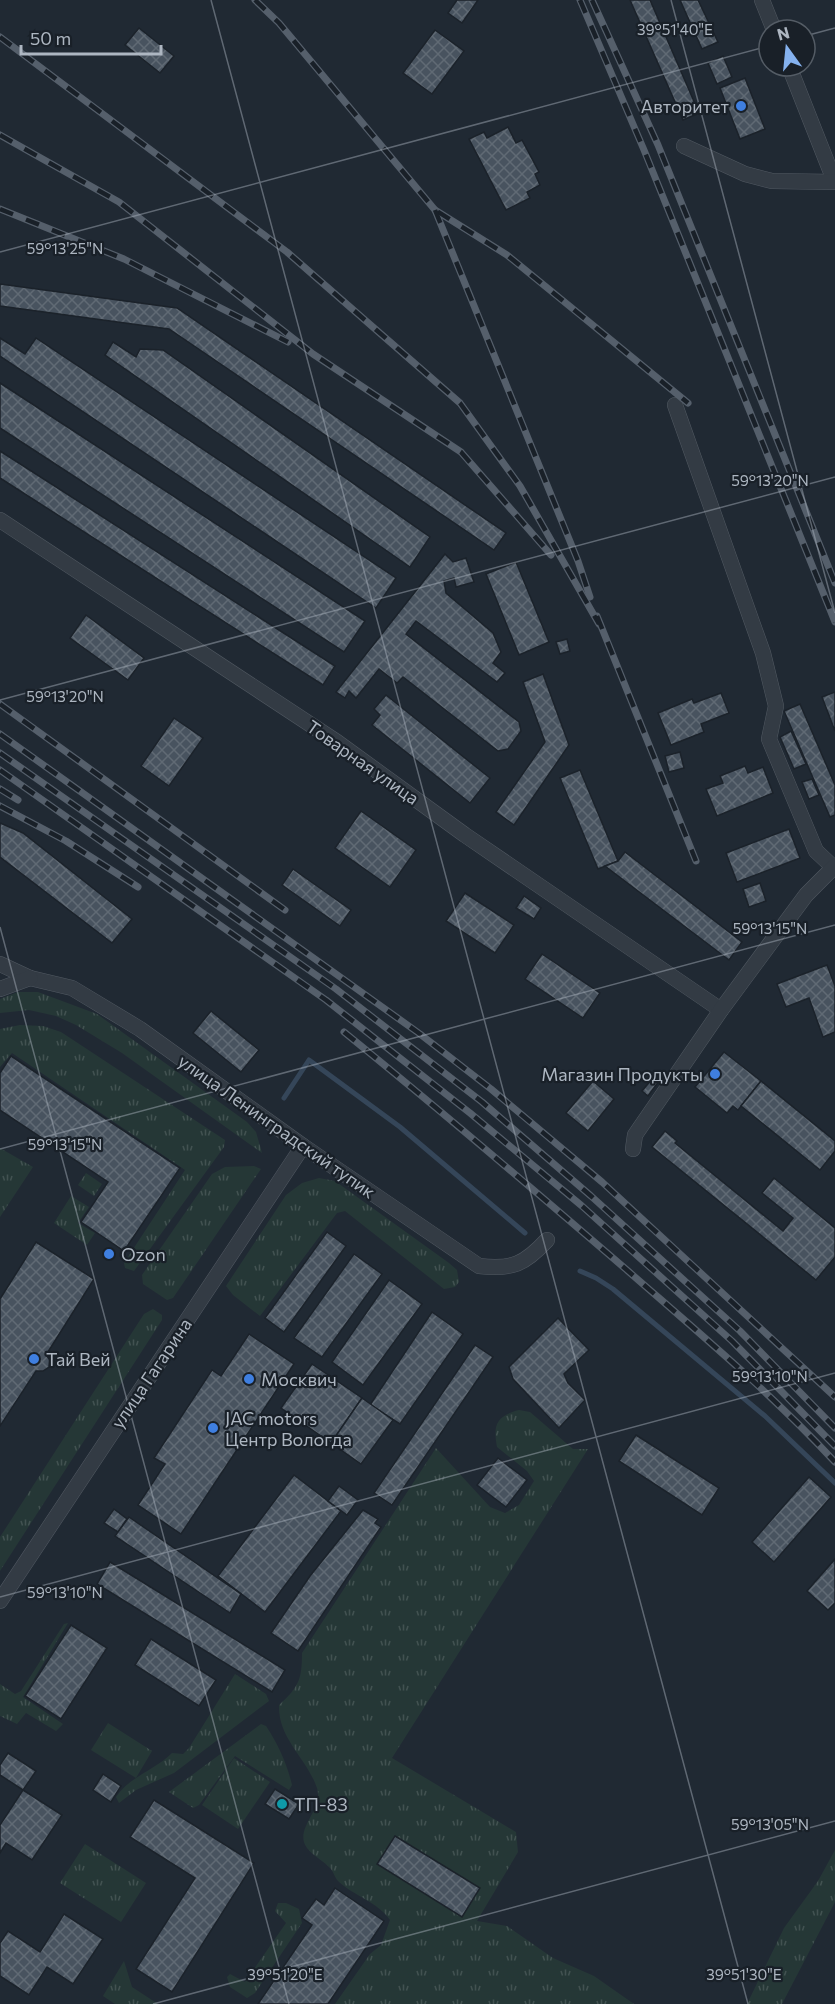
<svg xmlns="http://www.w3.org/2000/svg" width="835" height="2004" viewBox="0 0 835 2004" font-family="Commissioner,sans-serif">
	<defs>
		<pattern id="grass-tufts" width="24" height="20" patternUnits="userSpaceOnUse" patternTransform="scale(1.5)"><rect width="24" height="20" fill="#253736"/><path d="M3 7l-1-3M5 7V3M7 7l1-3M15 17l-1-3M17 17v-4M19 17l1-3" fill="none" stroke="#425251"/></pattern>
		<pattern id="building-cross-hatch" width="8" height="8" patternUnits="userSpaceOnUse" patternTransform="scale(1.5)"><rect width="8" height="8" fill="#48535f"/><path d="M0 0l8 8M0 8l8-8" fill="none" stroke="#606a74"/></pattern>
	</defs>
	<rect width="100%" height="100%" fill="#202933"/>
	<g fill="url(#grass-tufts)">
		<path d="M18,992H38L97,1014L247,1122L256,1132L262,1153L122,1053L76,1025L56,1016L29,1010L0,1013V999Z"/>
		<path d="M20,1025L43,1026L61,1032L225,1140L224,1147L134,1271L125,1268L124,1263L185,1170L12,1053L0,1067V1029Z"/>
		<path d="M0,1148L33,1167L0,1217Z"/>
		<path d="M254,1166L261,1169L173,1298L167,1300L143,1284L142,1275L212,1174L225,1167Z"/>
		<path d="M86,1173L102,1184L94,1196L78,1185Z"/>
		<path d="M319,1178L335,1181L449,1263L457,1270L459,1282L455,1287L444,1289L345,1211L337,1213L260,1316L233,1295L226,1286L286,1195L302,1183Z"/>
		<path d="M71,1196L89,1207L78,1223L95,1233L87,1245L54,1223Z"/>
		<path d="M153,1309L162,1315V1320L0,1571V1537L144,1314Z"/>
		<path d="M519,1410L530,1412L573,1449H588L392,1758L516,1832L518,1852L477,1921L507,1926L553,1958L594,1976L634,2004H335L370,1954L381,1945L390,1920C378,1902 354,1896 338,1881C335,1878 334,1873 331,1869C324,1861 313,1856 307,1848C293,1829 324,1810 317,1788C307,1758 278,1739 279,1705C299,1687 302,1679 302,1653L436,1448L490,1507L505,1513L519,1505L534,1481L527,1471L497,1447C493,1425 496,1416 519,1410Z"/>
		<path d="M68,1623L23,1697L63,1724L56,1731L26,1713L17,1724L0,1716V1684L15,1694L21,1691L64,1624Z"/>
		<path d="M235,1674L266,1694L269,1701L174,1773L136,1790L119,1803L116,1797C129,1777 155,1770 172,1753L183,1754L189,1748Z"/>
		<path d="M108,1723L152,1751L136,1778L91,1750Z"/>
		<path d="M261,1724L266,1726C278,1744 287,1764 292,1785L289,1790L235,1756L199,1805L193,1808L169,1792Z"/>
		<path d="M234,1758L270,1782L238,1829L202,1805Z"/>
		<path d="M85,1844L146,1883L121,1922L60,1883Z"/>
		<path d="M835,1850V1902L782,2004H747L784,1928L818,1881Z"/>
		<path d="M278,1903H286L299,1909L302,1923L255,1993L247,1998L230,1987L227,1977L230,1974L245,1982L286,1923L275,1911Z"/>
		<path d="M124,1961L132,1987L158,2004H115L103,1996Z"/>
	</g>
	<g fill="none" stroke-linecap="round" stroke-linejoin="round">
		<g stroke="#354659" stroke-width="5">
			<path d="M284,1098L309,1060L400,1127L525,1233"/>
			<path d="M580,1271L596,1278L613,1289L765,1416L835,1483"/>
		</g>
	</g>
	<g fill="url(#building-cross-hatch)" stroke="#1b222a" stroke-width="1.5">
		<path d="M457,0H478L462,23L448,13Z"/>
		<path d="M630,0H650L699,113L683,120Z"/>
		<path d="M680,0H698L718,42L702,49Z"/>
		<path d="M139,28L174,56L160,73L125,45Z"/>
		<path d="M435,30L464,51L432,94L403,73Z"/>
		<path d="M723,56L732,77L717,84L708,63Z"/>
		<path d="M745,78L765,129L740,139L720,88Z"/>
		<path d="M508,127L516,143L522,140L539,172L535,174L540,185L527,192L530,198L506,210L469,139L484,132L487,138Z"/>
		<path d="M0,284L177,308L506,533L494,550L169,329L0,306Z"/>
		<path d="M0,338L25,354L36,338L396,578L376,608L0,356Z"/>
		<path d="M113,342L136,357L140,349L163,350L430,537L410,567L105,355Z"/>
		<path d="M0,383L365,621L344,652L0,428Z"/>
		<path d="M0,451L335,666L323,685L0,478Z"/>
		<path d="M445,554L453,562L466,558L474,582L456,587L454,578L444,581L446,593L493,633L501,652L493,663L505,673L497,682L416,621L406,634L519,722L521,731L508,749L498,751L403,677L397,683L379,669L356,698L349,691L345,698L336,692Z"/>
		<path d="M516,562L549,642L519,655L486,574Z"/>
		<path d="M86,615L144,658L128,680L70,638Z"/>
		<path d="M567,639L570,651L560,654L556,642Z"/>
		<path d="M543,674L569,745L514,825L496,812L545,742L523,682Z"/>
		<path d="M835,692V731L822,697Z"/>
		<path d="M721,693L729,713L701,724L704,732L671,745L658,713L692,699L694,703Z"/>
		<path d="M386,695L490,778L470,803L372,725L380,715L374,709Z"/>
		<path d="M800,704L835,785V815L830,817L784,711Z"/>
		<path d="M174,718L203,738L169,786L141,766Z"/>
		<path d="M791,731L806,764L794,769L780,737Z"/>
		<path d="M680,752L684,768L669,772L665,756Z"/>
		<path d="M745,766L748,773L763,767L773,793L717,816L706,789L723,783L720,776Z"/>
		<path d="M580,770L618,861L598,869L560,778Z"/>
		<path d="M812,779L819,795L809,799L802,782Z"/>
		<path d="M361,811L416,850L390,887L335,848Z"/>
		<path d="M0,823L23,833L132,919L112,943L0,857Z"/>
		<path d="M789,829L800,858L737,882L726,853Z"/>
		<path d="M625,852L742,942L729,960L605,866L618,861Z"/>
		<path d="M293,869L351,910L340,926L282,885Z"/>
		<path d="M760,883L766,901L749,907L743,889Z"/>
		<path d="M465,893L514,925L495,953L446,921Z"/>
		<path d="M524,896L541,908L534,919L516,908Z"/>
		<path d="M542,954L600,993L583,1018L525,979Z"/>
		<path d="M827,965L835,986V1032L823,1037L809,998L786,1007L777,984Z"/>
		<path d="M211,1011L259,1050L241,1072L193,1033Z"/>
		<path d="M724,1052L761,1081L738,1110L733,1106L727,1113L695,1087Z"/>
		<path d="M11,1056L180,1168L124,1251L81,1222L108,1182L0,1110V1073Z"/>
		<path d="M657,1073L662,1077L648,1096L642,1091Z"/>
		<path d="M593,1081L614,1099L588,1131L566,1113Z"/>
		<path d="M761,1081L835,1141V1151L820,1170L741,1106Z"/>
		<path d="M665,1131L677,1141L675,1143L783,1231L793,1218L762,1193L774,1178L835,1228V1257L816,1280L652,1147Z"/>
		<path d="M327,1232L346,1246L284,1332L265,1318Z"/>
		<path d="M36,1242L94,1279L46,1355L50,1360L49,1367L43,1371H36L0,1426V1299Z"/>
		<path d="M354,1254L382,1274L322,1357L294,1338Z"/>
		<path d="M389,1280L422,1304L363,1385L332,1362Z"/>
		<path d="M432,1312L463,1334L400,1424L370,1405Z"/>
		<path d="M558,1318L589,1350L564,1374L568,1383L585,1400L559,1428L513,1379L509,1367Z"/>
		<path d="M249,1334L294,1364L181,1534L138,1505L165,1464L154,1458L212,1370L221,1376Z"/>
		<path d="M475,1345L493,1357L392,1505L374,1493Z"/>
		<path d="M312,1364L362,1398L331,1443L281,1408Z"/>
		<path d="M362,1398L393,1420L361,1464L331,1443Z"/>
		<path d="M636,1435L719,1488L702,1515L619,1461Z"/>
		<path d="M498,1458L527,1480L506,1507L477,1485Z"/>
		<path d="M294,1475L341,1511L265,1612L218,1576Z"/>
		<path d="M809,1477L831,1497L774,1562L752,1542Z"/>
		<path d="M339,1486L358,1500L347,1515L328,1501Z"/>
		<path d="M114,1509L127,1519L118,1532L104,1523Z"/>
		<path d="M363,1510L378,1519L375,1523L381,1527L298,1651L271,1633L310,1576Z"/>
		<path d="M129,1517L241,1594L230,1613L115,1536Z"/>
		<path d="M835,1559V1603L828,1610L807,1591Z"/>
		<path d="M110,1562L285,1670L272,1692L97,1584Z"/>
		<path d="M71,1625L107,1648L61,1719L25,1696Z"/>
		<path d="M151,1639L216,1680L199,1706L135,1665Z"/>
		<path d="M8,1753L36,1771L23,1790L0,1775V1765Z"/>
		<path d="M103,1774L121,1786L111,1802L93,1790Z"/>
		<path d="M275,1789L299,1804L289,1819L265,1804Z"/>
		<path d="M23,1790L62,1815L32,1860L6,1843L0,1853V1825Z"/>
		<path d="M154,1800L254,1863L172,1992L136,1969L195,1878L130,1837Z"/>
		<path d="M395,1836L480,1888L462,1917L377,1864Z"/>
		<path d="M335,1888L384,1921L328,2004H258L312,1925L302,1918L316,1899L324,1905Z"/>
		<path d="M64,1914L103,1939L73,1984L47,1967L29,1995L0,1976V1943L8,1931L40,1952Z"/>
	</g>
	<g fill="none" stroke-linecap="round" stroke-linejoin="round">
		<g stroke="#515962" stroke-width="16">
			<g id="street">
				<path d="M762,0L774,30"/>
				<path d="M789,66L834,180"/>
				<path d="M684,146L745,174L772,181L835,182"/>
				<path d="M675,405L763,653L776,706L769,739L816,851L833,867"/>
				<path d="M0,520L337,742L465,835L721,1010"/>
				<path d="M0,964L30,978L72,988L140,1029L303,1146L479,1266C512,1270 525,1264 547,1240"/>
				<path d="M0,989L30,978"/>
				<path d="M633,1149L635,1135L721,1010L806,895L835,866"/>
				<path d="M0,1601L303,1146"/>
			</g>
		</g>
		<use href="#street" stroke="#333b44" stroke-width="15"/>
		<g stroke="#555f6b" stroke-width="7">
			<g id="rail">
				<path d="M255,0L279,23L435,210L507,255L688,403"/>
				<path d="M580,0L644,150L835,622"/>
				<path d="M592,0L658,145L835,583"/>
				<path d="M0,37L287,252L460,403L520,486L599,624"/>
				<path d="M0,135L119,202L313,354L461,452L551,555"/>
				<path d="M0,209L124,259L288,342"/>
				<path d="M435,210L578,561L590,597"/>
				<path d="M597,616L696,861"/>
				<path d="M0,704L285,910"/>
				<path d="M0,734L420,1034L491,1089L602,1182L835,1397"/>
				<path d="M0,753L336,989L482,1102L591,1196L740,1331L835,1428"/>
				<path d="M0,770L326,1000L470,1113L582,1206L732,1341L835,1446"/>
				<path d="M0,789L18,800"/>
				<path d="M0,806L66,841L138,887"/>
				<path d="M344,1032C440,1110 534,1190 628,1271C699,1333 771,1393 835,1462"/>
			</g>
		</g>
		<use href="#rail" stroke="#192028" stroke-width="4.5" stroke-dasharray="14" stroke-linecap="butt"/>
	</g>
	<path fill="none" stroke="#adb6c1" stroke-width="1.5" stroke-opacity="0.45" d="M211,0L748,2004M671,0L835,613M805,36L835,28M0,252L769,46M0,700L835,477M0,927L289,2004M0,1149L835,925M0,1597L835,1373M153,2004L835,1821"/>
	<g fill="#3f7fe0" stroke="#192028" stroke-width="2">
		<circle cx="741" cy="106" r="6"/>
		<circle cx="715" cy="1074" r="6"/>
		<circle cx="109" cy="1254" r="6"/>
		<circle cx="34" cy="1359" r="6"/>
		<circle cx="249" cy="1379" r="6"/>
		<circle cx="213" cy="1428" r="6"/>
	</g>
	<circle fill="#0f9aa8" stroke="#192028" stroke-width="2" cx="282" cy="1804" r="6"/>
	<g text-anchor="middle" dominant-baseline="central" stroke-width="4.5" stroke-linejoin="round" paint-order="stroke">
		<g font-size="18" fill="#adb6c1" stroke="#192028" text-anchor="start">
			<text x="729" y="106" text-anchor="end">Авторитет</text>
			<text x="703" y="1074" text-anchor="end">Магазин Продукты</text>
			<text x="121" y="1254">Ozon</text>
			<text x="46" y="1359">Тай Вей</text>
			<text x="261" y="1379">Москвич</text>
			<text x="225" y="1418">JAC motors<tspan x="225" dy="21">Центр Вологда</tspan></text>
			<text x="294" y="1804">ТП-83</text>
		</g>
		<g font-size="18" fill="#adb6c1" stroke="#192028">
			<text transform="translate(363 762) rotate(35)">Товарная улица</text>
			<text transform="translate(277 1126) rotate(35)">улица Ленинградский тупик</text>
			<text transform="translate(151 1373) rotate(-56)">улица Гагарина</text>
		</g>
	</g>
	<g font-size="15" text-anchor="middle" fill="#adb6c1" stroke="#192028" stroke-width="4.5" stroke-linejoin="round" paint-order="stroke">
		<text x="675" y="35">39°51'40"E</text>
		<text x="65" y="254">59°13'25"N</text>
		<text x="770" y="486">59°13'20"N</text>
		<text x="65" y="702">59°13'20"N</text>
		<text x="770" y="934">59°13'15"N</text>
		<text x="65" y="1150">59°13'15"N</text>
		<text x="770" y="1382">59°13'10"N</text>
		<text x="65" y="1598">59°13'10"N</text>
		<text x="770" y="1830">59°13'05"N</text>
		<text x="285" y="1980">39°51'20"E</text>
		<text x="744" y="1980">39°51'30"E</text>
	</g>
	<g transform="translate(787 48) rotate(345)"><circle r="28" fill="#192028" stroke="#545c65" stroke-width="1.5"/>
	<path d="M0-4.5L10 22L0 15L-10 22Z" fill="#85b2ef"/>
	<text y="-9" font-size="16" font-weight="bold" text-anchor="middle" fill="#adb6c1">N</text>
	</g>
	<path d="M21 45v9h140v-9" fill="none" stroke="#adb6c1" stroke-width="3"/>
	<text x="30" y="45" font-size="18" fill="#adb6c1" stroke="#192028" stroke-width="4.5" paint-order="stroke">50 m</text>
</svg>
